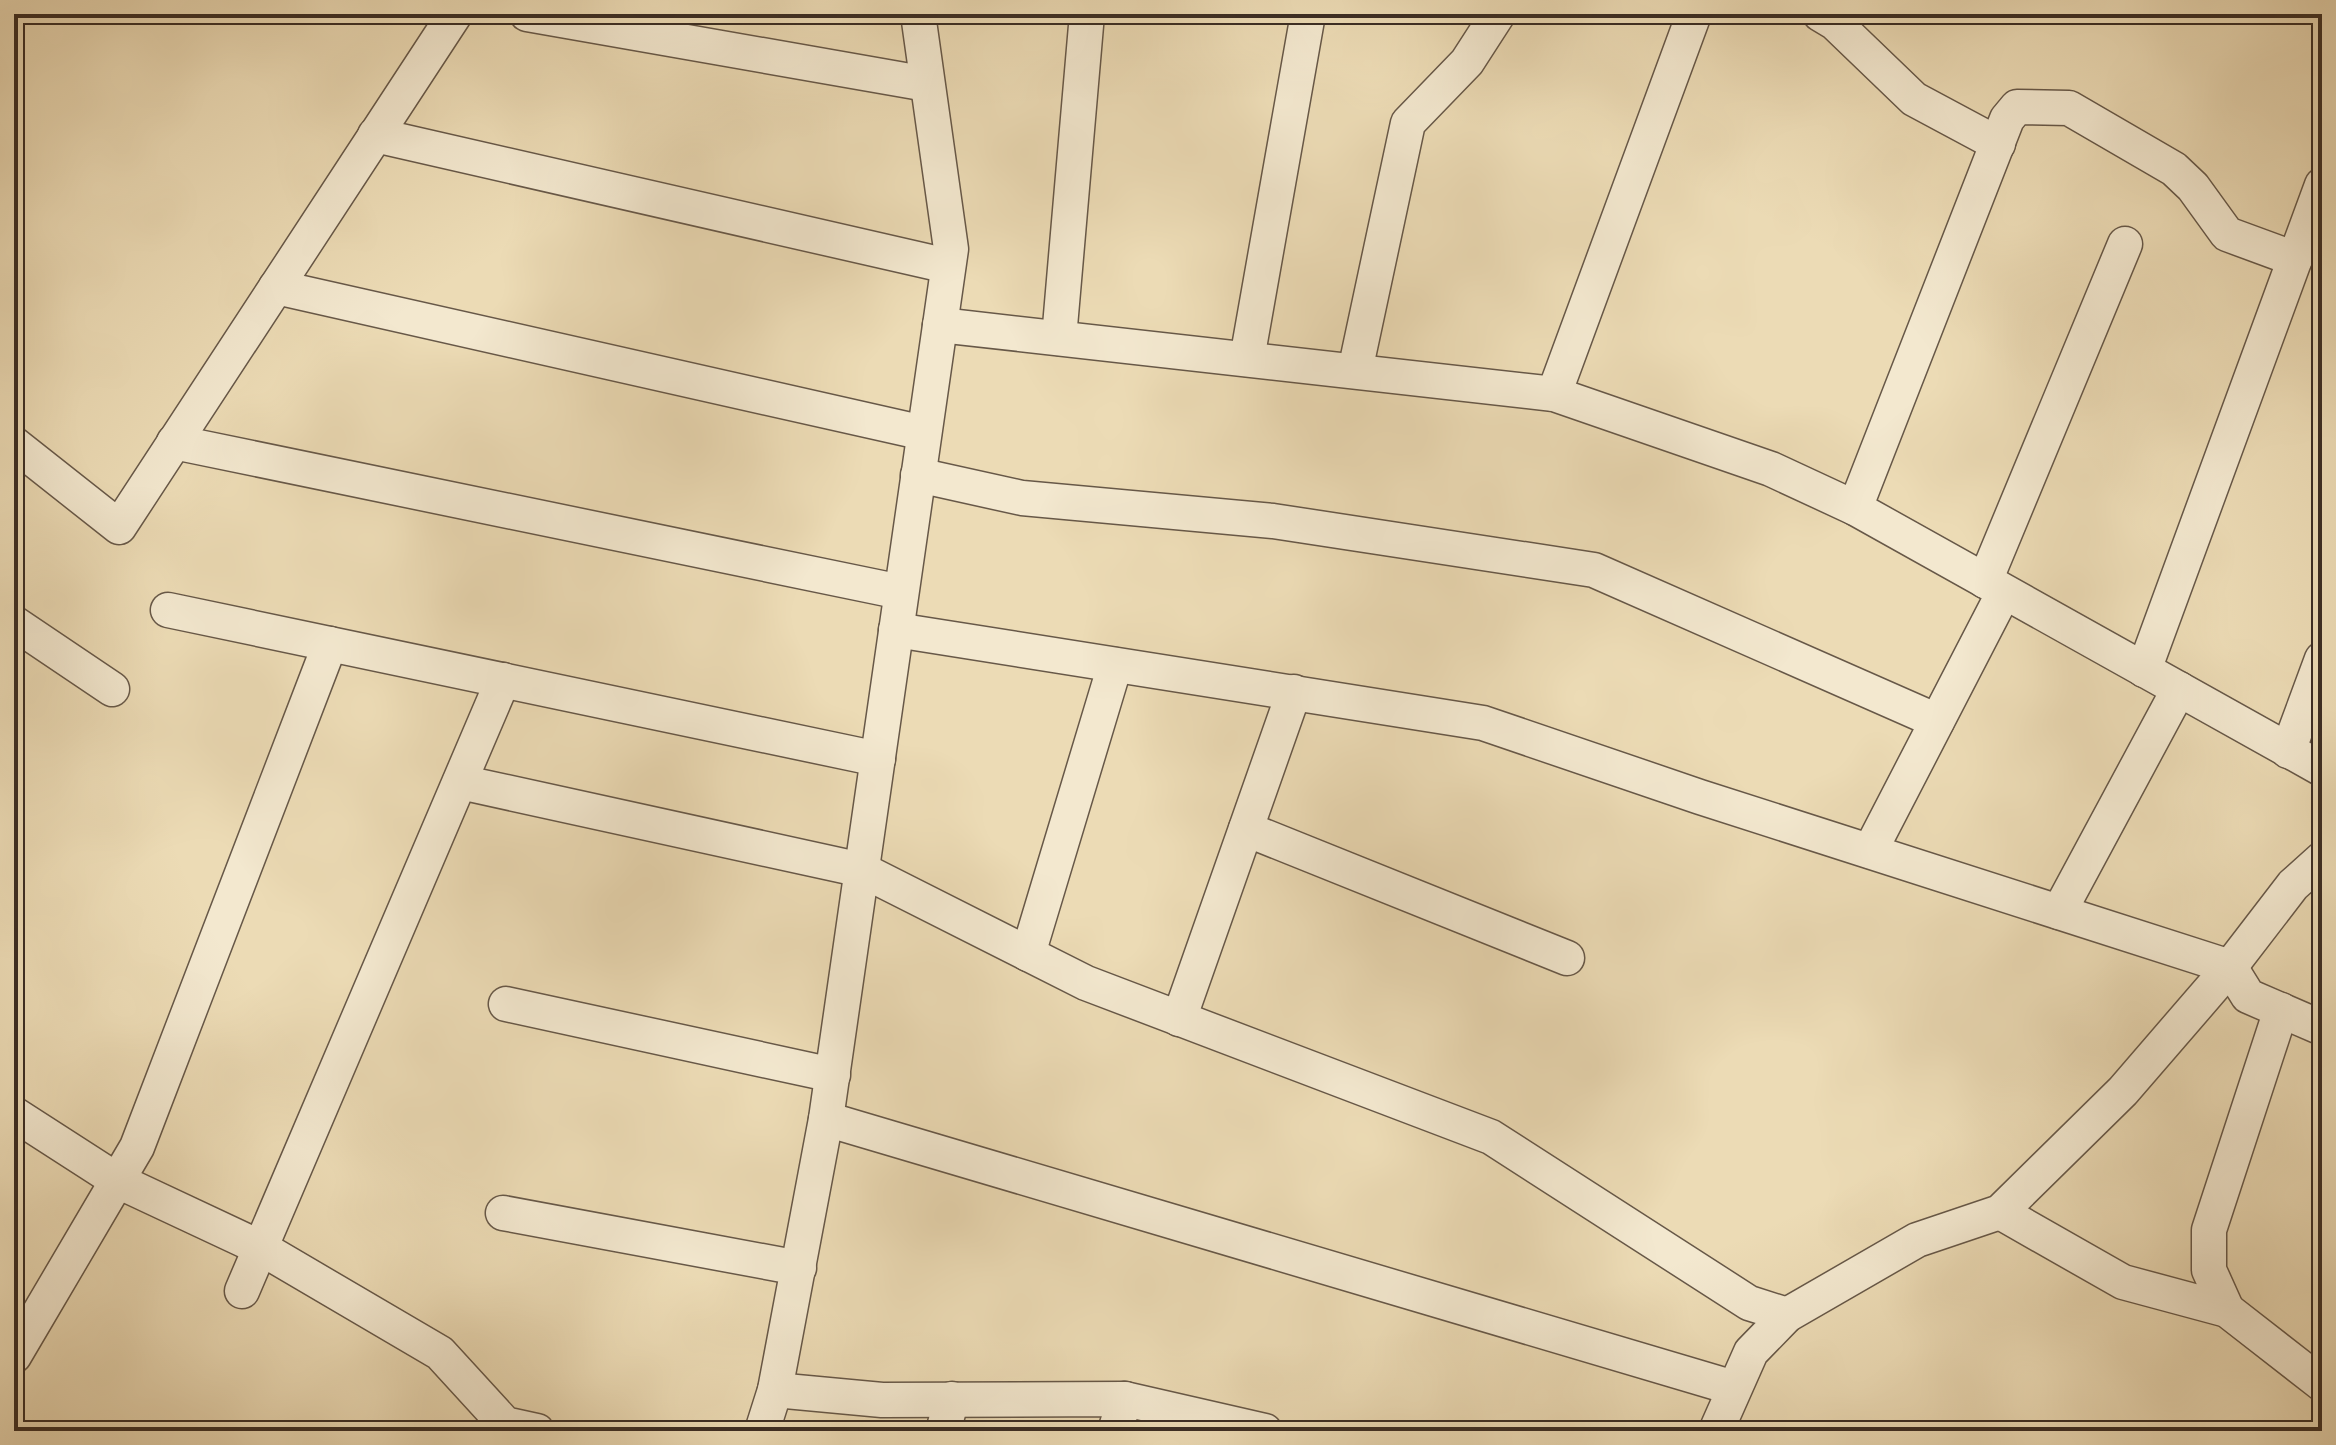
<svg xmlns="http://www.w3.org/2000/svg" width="2336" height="1445" viewBox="0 0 2336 1445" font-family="'IM FELL English',serif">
	<rect width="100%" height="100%" fill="#ecdbb5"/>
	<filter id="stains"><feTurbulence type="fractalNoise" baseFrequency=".0025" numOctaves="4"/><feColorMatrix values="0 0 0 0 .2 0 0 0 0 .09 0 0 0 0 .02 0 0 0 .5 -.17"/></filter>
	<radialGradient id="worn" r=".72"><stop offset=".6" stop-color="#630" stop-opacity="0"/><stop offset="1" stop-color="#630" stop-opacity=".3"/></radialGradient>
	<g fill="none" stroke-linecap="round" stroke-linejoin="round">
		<g stroke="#675848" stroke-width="37">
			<g id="minor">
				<path d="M527,14L927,84"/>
				<path d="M1820,14L1835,23L1914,99L1998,144"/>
				<path d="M375,135L948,266"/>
				<path d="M276,287L924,433"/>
				<path d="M940,325L1554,394L1771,469L1855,508L2322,769"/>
				<path d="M1059,338L1087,14"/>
				<path d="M1247,359L1308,14"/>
				<path d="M1355,371L1408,123L1467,62L1498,14"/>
				<path d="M1554,394L1694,14"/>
				<path d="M174,442L901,592"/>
				<path d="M14,444L119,527L455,14"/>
				<path d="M918,475L1022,498L1273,521L1594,570L1937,721"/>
				<path d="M1855,508L2007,119L2017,107L2069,108L2174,169L2193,187L2227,234L2295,259"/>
				<path d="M1985,581L2125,244"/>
				<path d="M168,610L878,759"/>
				<path d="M14,623L112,689"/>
				<path d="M896,630L1483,723L1700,797L2230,967L2248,996L2322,1028"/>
				<path d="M2144,670L2322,185"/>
				<path d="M2288,751L2322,659"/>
				<path d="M460,782L862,870L1086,983L1491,1137L1749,1303L1787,1315"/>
				<path d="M1246,829L1567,958"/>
				<path d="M1870,851L2004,592"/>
				<path d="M2059,912L2179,689"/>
				<path d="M1028,954L1115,665"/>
				<path d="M506,1004L833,1075"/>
				<path d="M1179,1019L1294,692"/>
				<path d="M14,1114L118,1181L261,1248L440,1353L505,1424L537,1431"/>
				<path d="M826,1119L1734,1388"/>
				<path d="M2000,1212L2123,1282L2227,1310L2322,1384"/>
				<path d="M503,1213L799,1268"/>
				<path d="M242,1291L503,680"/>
				<path d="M2227,1310L2209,1270V1230L2281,1010"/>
				<path d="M14,1356L137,1147L330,644"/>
				<path d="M775,1390L882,1400L1125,1399L1265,1431"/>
				<path d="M762,1431L775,1390L826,1119L951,249L918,14"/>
				<path d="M943,1431L952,1399"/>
				<path d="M1115,1431L1125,1399"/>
				<path d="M1716,1431L1751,1352L1787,1315L1917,1240L2000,1212L2123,1091L2230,967L2293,885L2322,859"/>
			</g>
		</g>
		<use href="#minor" stroke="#f3e8cf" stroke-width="34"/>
	</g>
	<rect width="2336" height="1445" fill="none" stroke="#ecdbb5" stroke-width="48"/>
	<rect x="16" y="16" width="2304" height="1413" fill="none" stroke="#3b2d24" stroke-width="4"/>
	<rect x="24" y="24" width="2288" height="1397" fill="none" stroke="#3b2d24" stroke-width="2"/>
	<rect width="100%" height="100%" filter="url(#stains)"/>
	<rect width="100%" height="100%" fill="url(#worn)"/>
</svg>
